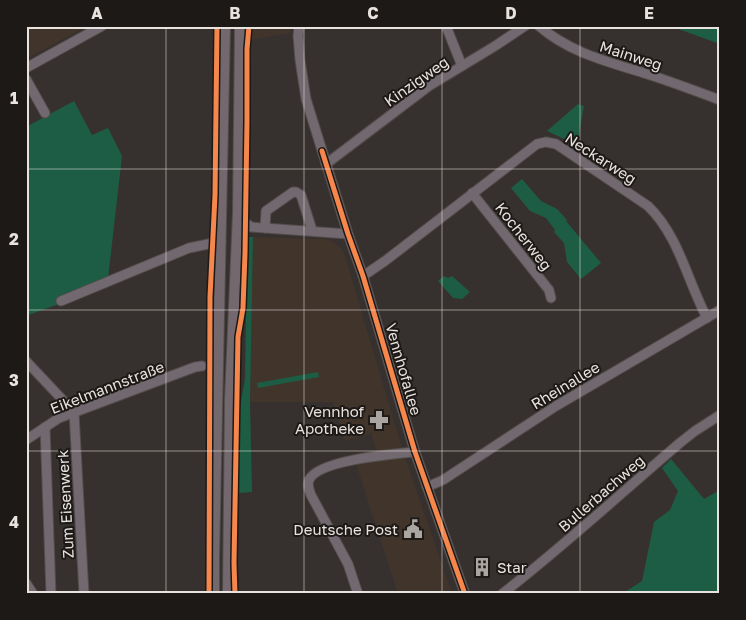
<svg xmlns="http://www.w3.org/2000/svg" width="746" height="620" viewBox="0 0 746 620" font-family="'Golos Text',sans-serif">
	<rect width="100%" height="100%" fill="#36312e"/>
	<g fill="#40342b">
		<path d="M26,26H80L82,29L26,59Z"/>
		<path d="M251,26H292L291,33L250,40Z"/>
		<path d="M253,237L326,239L332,241L342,249L345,256L402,448L386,451L377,452L371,433L345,441L333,402H250Z"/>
		<path d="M401,458L406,460L452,594H398L356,464L376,460Z"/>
	</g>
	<g fill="#1e5d45">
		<path d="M670,26H720V44Z"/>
		<path d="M74,101L92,135L108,128L122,156L108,279L78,297L26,316V127Z"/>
		<path d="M578,104L584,106L577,145L547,131Z"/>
		<path d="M522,179L541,201L557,209L567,220L566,221L601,263L581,279L567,262L564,243L554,232L555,230L546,218L530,211L511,188Z"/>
		<path d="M247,237H253L250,402L252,492L238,493L240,407L245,379Z"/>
		<path d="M444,276L448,278L452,276L470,292L462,299L453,298L438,281Z"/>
		<path d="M318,372L319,377L258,388L257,383Z"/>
		<path d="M671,459L704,499L720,490V594H622L642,581L654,522L670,510L678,491L662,468Z"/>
	</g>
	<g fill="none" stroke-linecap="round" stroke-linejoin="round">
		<g stroke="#524d4b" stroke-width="11">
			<g id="minor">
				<path d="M299,26L298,36L300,60L306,99L348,234L363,276L415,452L465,594"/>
				<path d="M446,26L462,66"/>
				<path d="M539,26C570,53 609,62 647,74C672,82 696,91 720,100"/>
				<path d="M26,68L102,26"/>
				<path d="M26,79L45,113"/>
				<path d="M326,164L429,86L495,46L525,26"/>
				<path d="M472,193L549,290L551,298"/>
				<path d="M238,213L241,219L251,227L348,234"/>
				<path d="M265,228L266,211L293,192H296L301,195L312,230"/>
				<path d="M363,276L385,261L537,144L546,142L556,144L648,206C679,236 687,280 707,318"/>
				<path d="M61,301L189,248L213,243L221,242"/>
				<path d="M26,361L74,412L84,594"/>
				<path d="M45,427L51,594"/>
				<path d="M26,440L59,418L195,367L202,366"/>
				<path d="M427,487L443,480L556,406L720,310"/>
				<path d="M26,583L33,594"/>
				<path d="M358,594L348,564L311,495C309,490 307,485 309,480C318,460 394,454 415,452"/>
				<path d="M502,594C564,546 621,493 681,442L695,431L720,415"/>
			</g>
		</g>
		<g stroke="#524d4b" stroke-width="12">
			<g id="major">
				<path d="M214,594V558L225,26"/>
				<path d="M228,594L230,399L238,213L240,26"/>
			</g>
		</g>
		<use href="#minor" stroke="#72686f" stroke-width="9"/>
		<use href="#major" stroke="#72686e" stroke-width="10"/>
		<g stroke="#1d1917" stroke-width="8">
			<g id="cycleway">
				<path d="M322,151L348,234L363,276L415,452L465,594"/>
				<path d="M209,594L210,297L215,195L217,26"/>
				<path d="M235,594L234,563L238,337L243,308L245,253L247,121V49L249,26"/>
			</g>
		</g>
		<use href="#cycleway" stroke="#f5874c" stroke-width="5"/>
	</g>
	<path fill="none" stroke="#e9e3df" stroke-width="1" stroke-opacity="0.55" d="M166,26V594M304,26V594M442,26V594M580,26V594M26,169H720M26,310H720M26,451H720"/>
	<defs>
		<g id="pharmacy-bare" transform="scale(1.5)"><path d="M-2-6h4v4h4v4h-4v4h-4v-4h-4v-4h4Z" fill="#aaa5a1" stroke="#1d1917" stroke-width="2.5" paint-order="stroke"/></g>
		<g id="civic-bare" transform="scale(1.5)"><path d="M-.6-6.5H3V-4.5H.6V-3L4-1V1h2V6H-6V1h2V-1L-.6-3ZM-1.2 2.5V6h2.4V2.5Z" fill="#aaa5a1" stroke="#1d1917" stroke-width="2.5" paint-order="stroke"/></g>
		<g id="building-bare" transform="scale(1.5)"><path d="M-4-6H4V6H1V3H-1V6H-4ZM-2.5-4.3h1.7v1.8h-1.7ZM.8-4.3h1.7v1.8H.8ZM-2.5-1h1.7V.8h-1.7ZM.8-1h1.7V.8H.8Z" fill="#aaa5a1" stroke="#1d1917" stroke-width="2.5" paint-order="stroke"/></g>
	</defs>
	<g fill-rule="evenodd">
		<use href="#pharmacy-bare" x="379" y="420"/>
		<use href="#civic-bare" x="413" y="529"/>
		<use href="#building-bare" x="482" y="567"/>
	</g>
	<g text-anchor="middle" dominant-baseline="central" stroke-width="4" stroke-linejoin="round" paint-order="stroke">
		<g font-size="15" fill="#e9e3df" stroke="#1d1917">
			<text transform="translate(631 55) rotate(18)">Mainweg</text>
			<text transform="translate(416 81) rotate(-35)">Kinzigweg</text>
			<text transform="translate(601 158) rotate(33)">Neckarweg</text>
			<text transform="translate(524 236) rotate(52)">Kocherweg</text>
			<text transform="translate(404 369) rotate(74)">Vennhofallee</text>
			<text transform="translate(565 385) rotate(-31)">Rheinallee</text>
			<text transform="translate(107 387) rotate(-21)">Eikelmannstraße</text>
			<text transform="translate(601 493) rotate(-41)">Bullerbachweg</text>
			<text transform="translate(65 504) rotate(-93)">Zum Eisenwerk</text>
		</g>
		<g font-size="15" fill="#e9e3df" stroke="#1d1917" text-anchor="end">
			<text x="364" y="411">Vennhof<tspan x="364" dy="17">Apotheke</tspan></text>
			<text x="398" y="529">Deutsche Post</text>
			<text x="497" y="567" text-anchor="start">Star</text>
		</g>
	</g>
	<rect width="746" height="620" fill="none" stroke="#1d1917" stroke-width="55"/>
	<rect x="28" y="28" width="690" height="564" fill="none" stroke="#e9e3df" stroke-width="2"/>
	<g font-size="16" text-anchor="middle" font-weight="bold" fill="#e9e3df">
		<text x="97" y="19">A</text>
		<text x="235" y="19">B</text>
		<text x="373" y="19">C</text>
		<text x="511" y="19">D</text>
		<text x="649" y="19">E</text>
		<text x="14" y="104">1</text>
		<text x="14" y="245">2</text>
		<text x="14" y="386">3</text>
		<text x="14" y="528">4</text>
	</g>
</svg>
